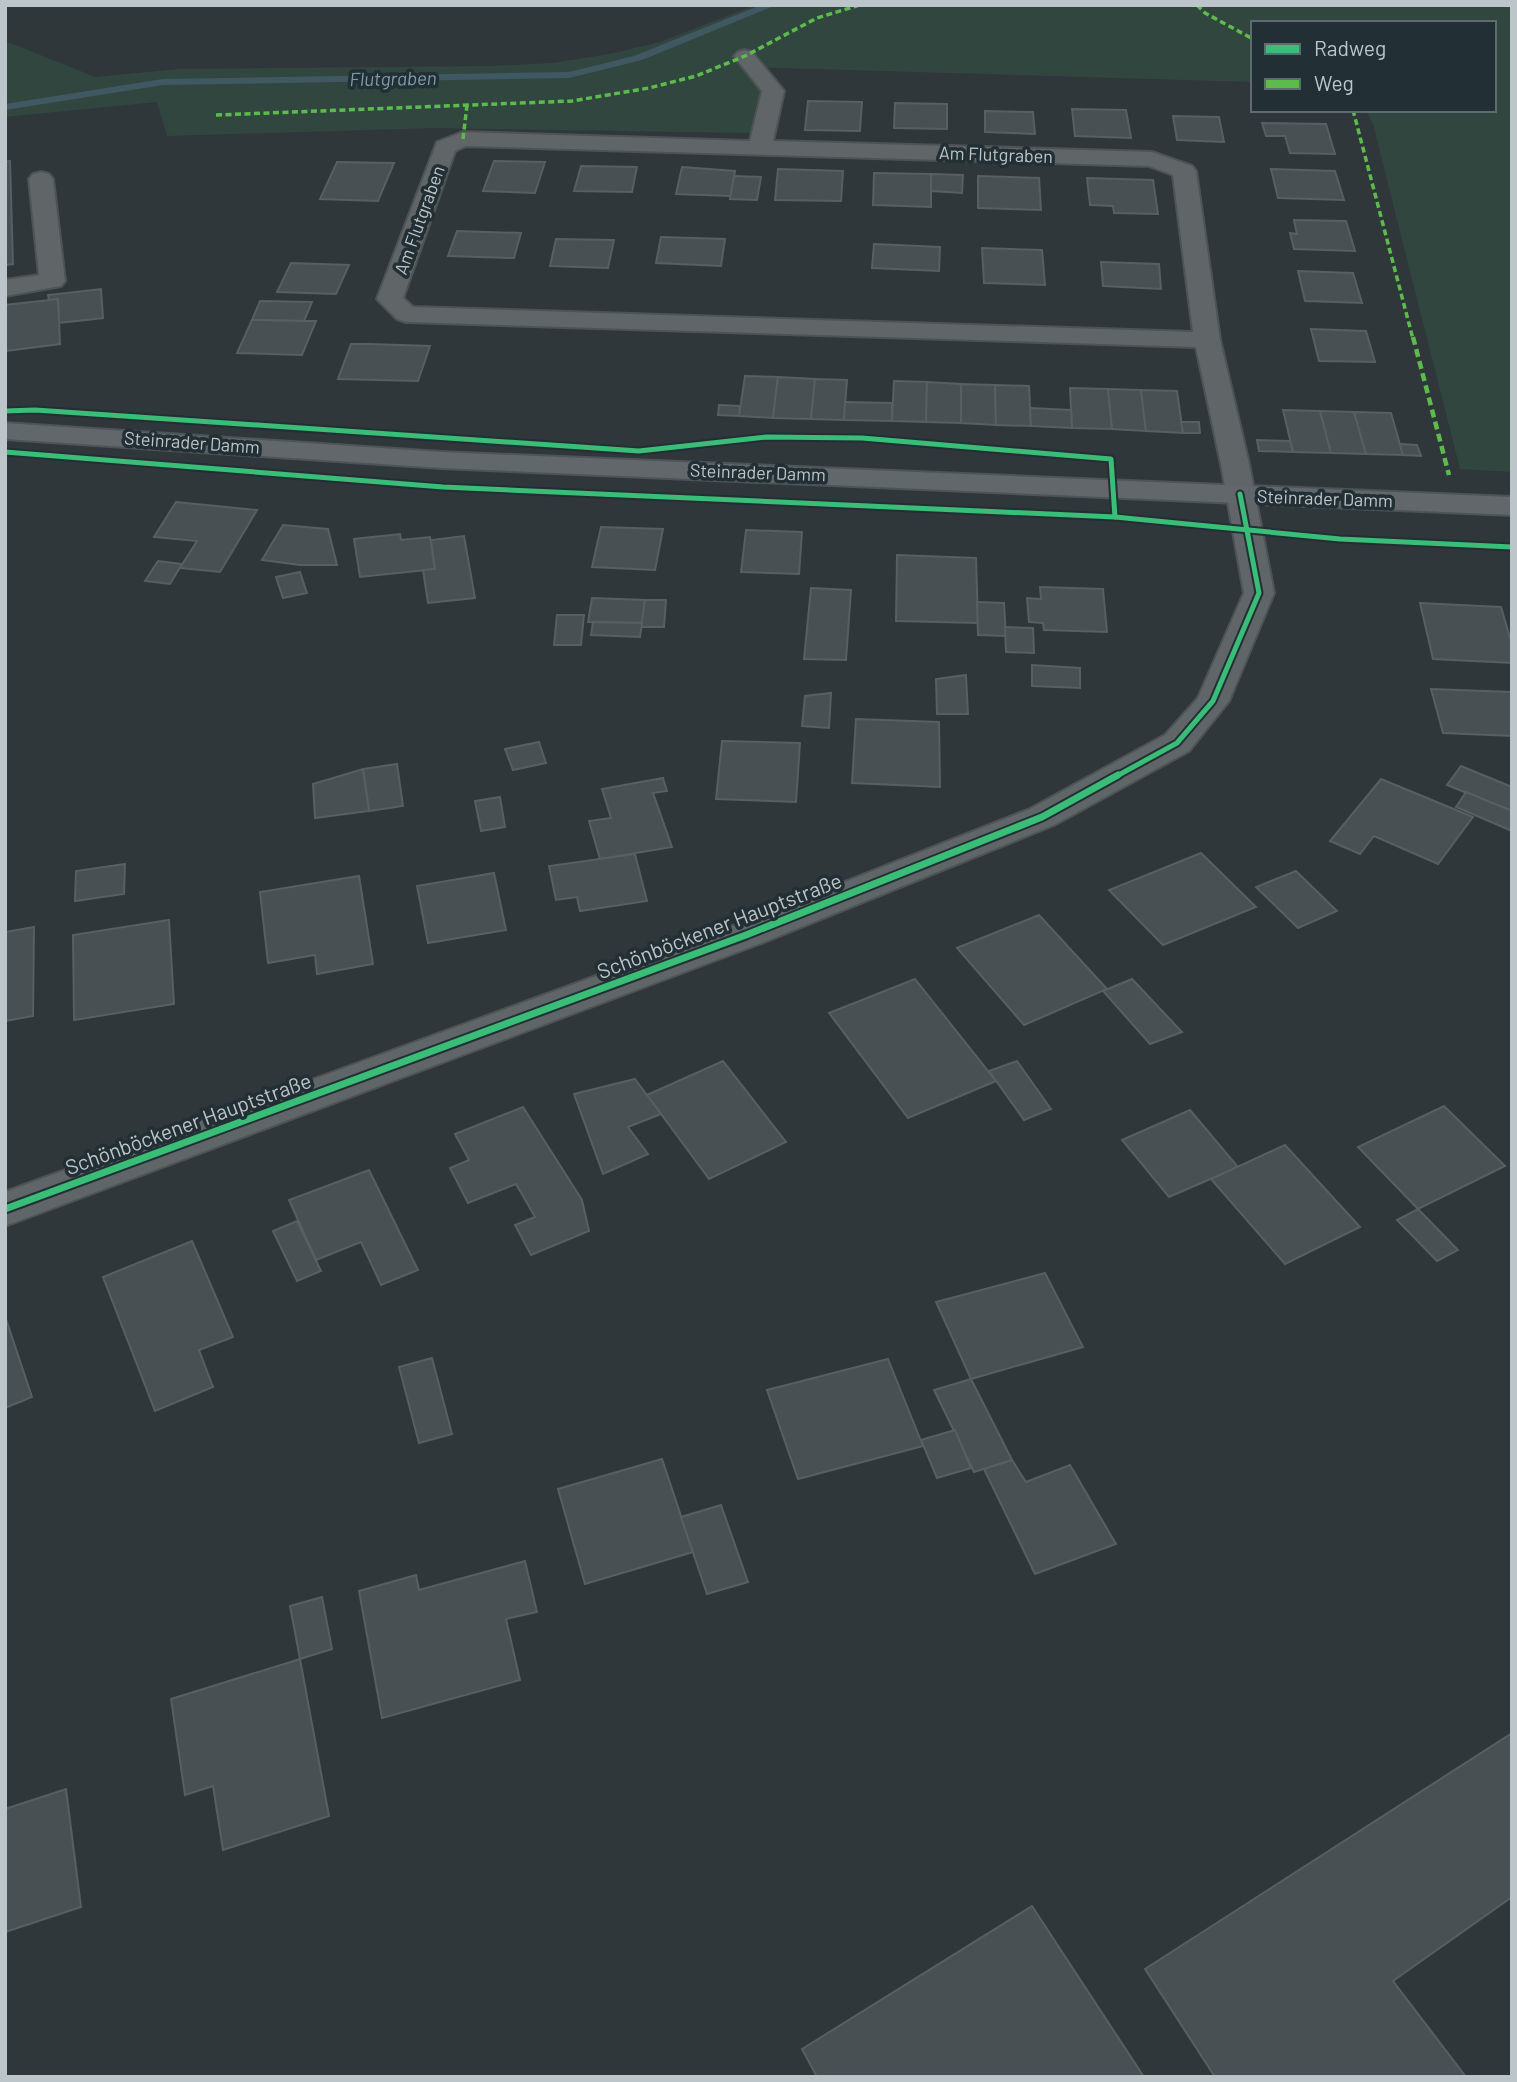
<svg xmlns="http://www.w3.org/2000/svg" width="1517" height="2082" viewBox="0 0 1517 2082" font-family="Barlow,sans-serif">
	<rect width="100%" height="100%" fill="#2f373a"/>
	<path fill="#324640" d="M755,5H1512V472L1460,469L1373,124L1366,110H1494V23H1253V82L745,67L764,92L750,133L435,128L167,136L157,102L5,117V41L95,77L180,69L492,66L552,63L610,54L660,42Z"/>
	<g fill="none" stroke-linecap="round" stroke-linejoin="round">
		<path fill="#405862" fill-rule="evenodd" d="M761,5H776L642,60L569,78L163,85L5,110V104L163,79L569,72L634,56Z"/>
	</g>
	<g fill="#495053" stroke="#575f62" stroke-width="2">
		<path d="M808,101L862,102L860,131L805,130Z"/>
		<path d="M895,103L947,104V129L894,128Z"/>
		<path d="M1072,109L1126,110L1131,138L1075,136Z"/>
		<path d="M985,111L1033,112L1035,134L985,132Z"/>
		<path d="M1173,116L1219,117L1224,142L1177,140Z"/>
		<path d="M1262,123L1326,124L1335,154L1290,153L1285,136H1266Z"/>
		<path d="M10,161L13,264L5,265V162Z"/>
		<path d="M494,161L545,162L535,193L483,191Z"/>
		<path d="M337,162L394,163L378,201L320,199Z"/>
		<path d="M581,166L637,167L632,192L574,191Z"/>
		<path d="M682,167L735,171L731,196L676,194Z"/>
		<path d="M778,169L843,171L841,201L775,200Z"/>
		<path d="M1271,169L1335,171L1344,200L1278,198Z"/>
		<path d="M874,173L931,174V207L873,205Z"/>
		<path d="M931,174L963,175L962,193L931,191Z"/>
		<path d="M734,176L761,177L757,200L730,199Z"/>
		<path d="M978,176L1039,178L1041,210L978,208Z"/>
		<path d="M1087,178L1153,180L1158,214L1114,213L1113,206L1090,205Z"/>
		<path d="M1294,220L1346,221L1355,251L1294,249L1290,233L1297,234Z"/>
		<path d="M457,231L521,233L514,258L448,256Z"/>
		<path d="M661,237L725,239L721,266L656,263Z"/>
		<path d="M556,239L614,240L608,268L550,266Z"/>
		<path d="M874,244L940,247L939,271L872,268Z"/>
		<path d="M982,248L1042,250L1045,285L984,283Z"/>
		<path d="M1101,262L1159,264L1161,289L1103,286Z"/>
		<path d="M291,263L349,265L336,294L277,292Z"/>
		<path d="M1298,271L1353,273L1362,303L1305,301Z"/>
		<path d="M101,289L103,318L59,323L58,299L49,300L48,295Z"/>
		<path d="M58,299L60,344L5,351V305Z"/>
		<path d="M260,301L312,302L304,321L252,320Z"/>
		<path d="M252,320L304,321H316L302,355L237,353Z"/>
		<path d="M1311,329L1366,331L1375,362L1319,361Z"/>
		<path d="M351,344H370L430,346L418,381L338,379Z"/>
		<path d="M745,376L778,377L773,418L739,416Z"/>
		<path d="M778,377L815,379L811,419L773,418Z"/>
		<path d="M815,379L847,380L844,420L811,419Z"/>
		<path d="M894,381L927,382L926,422L892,421Z"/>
		<path d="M927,382L961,384V423L926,422Z"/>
		<path d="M961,384L995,385L996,425L961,423Z"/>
		<path d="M995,385L1029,386L1031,426L996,425Z"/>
		<path d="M1070,388L1108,389L1112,429L1072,428Z"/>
		<path d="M1108,389L1141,390L1146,431L1112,429Z"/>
		<path d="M1141,390L1177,391L1183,433L1146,431Z"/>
		<path d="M845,402L892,403V421L844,420Z"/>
		<path d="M719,405L740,406L739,416L718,415Z"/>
		<path d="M1030,408L1071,410L1072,428L1031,426Z"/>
		<path d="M1283,410L1320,411L1331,453L1293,452Z"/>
		<path d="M1320,411L1354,412L1366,454L1331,453Z"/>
		<path d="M1354,412L1391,413L1403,455L1366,454Z"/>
		<path d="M1181,422H1199L1200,433H1183Z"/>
		<path d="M1257,440L1290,441L1293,452L1259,451Z"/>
		<path d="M1400,444L1417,445L1421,456L1403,455Z"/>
		<path d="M176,502L257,510L220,572L180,568L197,541L154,537Z"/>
		<path d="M283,525L328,529L337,565H300L262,560Z"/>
		<path d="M601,527L663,529L655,570L592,567Z"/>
		<path d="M746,530L802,532L799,574L741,572Z"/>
		<path d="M400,534L401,540L430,537L435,569L360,577L354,539Z"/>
		<path d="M464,536L475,598L428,603L423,570L435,569L431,540Z"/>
		<path d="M897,555L976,558L978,623L896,621Z"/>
		<path d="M158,561L182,564L170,584L145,581Z"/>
		<path d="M300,572L307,593L283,598L276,577Z"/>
		<path d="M1040,587L1103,589L1107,632L1044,630L1043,623L1029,622L1027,598L1041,599Z"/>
		<path d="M811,588L851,590L846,660L804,659Z"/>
		<path d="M592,598L645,600L642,623L588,622Z"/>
		<path d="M645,600H666L664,627H641Z"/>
		<path d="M977,602L1004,603L1006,636L978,635Z"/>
		<path d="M1420,603L1501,607L1512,645V663L1433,659Z"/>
		<path d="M557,615H584L581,645H554Z"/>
		<path d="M593,622L642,623L640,637L591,635Z"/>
		<path d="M1005,627L1033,628L1034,653L1006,652Z"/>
		<path d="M1032,665L1080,668V688L1032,686Z"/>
		<path d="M966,675L968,714H937L936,679Z"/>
		<path d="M1431,689L1512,692V736L1443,733Z"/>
		<path d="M831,693L829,728L802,726L805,696Z"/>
		<path d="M856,719L939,722L940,787L852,783Z"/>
		<path d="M722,741L800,743L796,802L716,799Z"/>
		<path d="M539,742L546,763L513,770L505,749Z"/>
		<path d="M397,764L403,806L369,811L363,769Z"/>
		<path d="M1461,766L1512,787V811L1447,785Z"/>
		<path d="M363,769L369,811L315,818L313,784Z"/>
		<path d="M663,778L667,791L653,793L672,847L600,859L589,821L611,818L602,789Z"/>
		<path d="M1381,779L1473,817L1438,864L1374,836L1360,854L1330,841Z"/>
		<path d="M1466,792L1512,811V831L1456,807Z"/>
		<path d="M500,797L505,827L481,831L475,801Z"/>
		<path d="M1201,853L1256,907L1163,945L1109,890Z"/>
		<path d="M635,854L647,901L580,911L577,897L556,900L549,866Z"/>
		<path d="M125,864L124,894L75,901L76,871Z"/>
		<path d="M1296,871L1337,911L1298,928L1256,887Z"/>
		<path d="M494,873L506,930L428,943L417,886Z"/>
		<path d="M359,876L373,964L317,974L315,955L268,963L260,892Z"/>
		<path d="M1039,915L1107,989L1024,1025L957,948Z"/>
		<path d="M169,920L174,1004L74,1020L73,935Z"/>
		<path d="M34,927L33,1016L5,1021V932Z"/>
		<path d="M915,979L996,1081L908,1118L829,1013Z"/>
		<path d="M1132,979L1182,1032L1150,1044L1103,991Z"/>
		<path d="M723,1061L786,1142L709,1179L647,1095Z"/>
		<path d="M1017,1061L1051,1109L1024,1120L989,1071Z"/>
		<path d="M635,1079L661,1114L628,1127L648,1154L603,1174L574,1094Z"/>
		<path d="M1444,1106L1505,1166L1418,1209L1358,1147Z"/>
		<path d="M523,1107L582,1200L589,1231L531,1255L515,1225L535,1217L516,1184L468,1203L450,1168L469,1160L455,1134Z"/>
		<path d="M1190,1110L1238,1167L1169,1197L1122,1140Z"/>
		<path d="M1285,1145L1360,1227L1285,1264L1211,1179Z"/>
		<path d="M369,1170L418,1270L381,1285L361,1242L316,1260L289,1200Z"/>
		<path d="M1418,1209L1458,1250L1437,1261L1397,1220Z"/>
		<path d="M297,1221L321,1271L297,1281L273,1231Z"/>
		<path d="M192,1241L233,1337L199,1350L213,1387L155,1411L103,1277Z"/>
		<path d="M1045,1273L1083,1347L971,1379L936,1302Z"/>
		<path d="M5,1316L32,1397L5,1408Z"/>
		<path d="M432,1358L452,1434L419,1443L399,1367Z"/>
		<path d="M888,1359L923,1446L798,1479L767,1390Z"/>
		<path d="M971,1379L1012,1460L974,1472L934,1390Z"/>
		<path d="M955,1430L971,1468L937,1478L921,1440Z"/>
		<path d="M662,1459L693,1552L585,1584L558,1489Z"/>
		<path d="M1012,1460L1026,1482L1070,1465L1116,1544L1035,1574L984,1469Z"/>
		<path d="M721,1505L748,1582L707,1594L681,1517Z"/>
		<path d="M525,1561L537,1612L506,1619L520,1680L382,1718L359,1591L416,1575L419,1590Z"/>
		<path d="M322,1597L332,1649L300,1659L290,1606Z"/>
		<path d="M300,1659L329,1816L223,1850L213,1786L185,1795L171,1699Z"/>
		<path d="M1512,1733V1897L1393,1981L1466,2077H1215L1145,1969Z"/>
		<path d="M66,1789L81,1907L5,1932V1809Z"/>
		<path d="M1032,1906L1144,2077H817L802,2049Z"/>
	</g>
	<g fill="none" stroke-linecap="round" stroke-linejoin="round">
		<g stroke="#4d5355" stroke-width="4">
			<g id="minor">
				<path d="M745,50L752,52L784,91L773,141L1152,152L1192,166L1196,171L1220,340L1249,464L1274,593L1229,701L1189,751L1054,825L759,944L5,1226V1192L733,926L1030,809L1165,735L1198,698L1244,593L1221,464L1196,347L406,322L397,319L377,299L437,142L463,132L750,141L762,91L734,56L738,52ZM466,146L1149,166L1173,175L1193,332L413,307L403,298L455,151Z"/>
				<path d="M41,172L49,174L53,179L65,281L61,286L5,296V280L39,275L29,179L33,174Z"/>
			</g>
		</g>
		<g stroke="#4c5457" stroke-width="4">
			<path id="major" d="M5,423L441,452L1512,497V515L441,468L5,439Z"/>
		</g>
		<use href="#minor" fill="#606568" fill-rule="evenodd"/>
		<use href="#major" fill="#61676a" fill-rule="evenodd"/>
		<g stroke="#5cbc4b" stroke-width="3.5" stroke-dasharray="6 3.5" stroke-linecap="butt">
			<path d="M1197,5L1205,13L1253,39"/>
			<path d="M1353,110L1413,339"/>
			<path d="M216,115L572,101L649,88L696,76L745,56L817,18L860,5"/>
			<path d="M463,139L467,105"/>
		</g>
		<path stroke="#5cbc4b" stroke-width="4.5" stroke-dasharray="8 4.5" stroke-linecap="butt" d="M1413,337L1449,475"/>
		<g stroke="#222f35" stroke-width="9">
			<g id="cycleway-far1">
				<path d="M5,411L35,410L639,451L766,437L862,438L1111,459L1115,517"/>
				<path d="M5,452L443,487L1115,517L1340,539L1512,547"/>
				<path d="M1115,777L1177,743L1213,701L1259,593L1240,494"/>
			</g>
		</g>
		<g stroke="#222f35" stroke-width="11">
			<path id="cycleway" d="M5,1209L746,935L1042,817L1118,775"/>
		</g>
		<use href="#cycleway-far1" stroke="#3abd76" stroke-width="5"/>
		<use href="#cycleway" stroke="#3abd76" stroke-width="7"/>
	</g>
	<g text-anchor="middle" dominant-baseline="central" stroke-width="7" stroke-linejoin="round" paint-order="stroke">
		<g font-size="18" fill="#bbc5ca" stroke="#222f35">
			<text transform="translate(996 154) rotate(2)">Am Flutgraben</text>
			<text transform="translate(419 220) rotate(-70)">Am Flutgraben</text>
			<text transform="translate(192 442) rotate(4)">Steinrader Damm</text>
			<text transform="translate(758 472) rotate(2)">Steinrader Damm</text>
			<text transform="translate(1325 498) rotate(2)">Steinrader Damm</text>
		</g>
		<g font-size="19" font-style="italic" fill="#7f9ca9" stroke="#222f35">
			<text transform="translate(393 78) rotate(-1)">Flutgraben</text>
		</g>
		<g font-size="21" fill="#bbc5ca" stroke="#222f35">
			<text transform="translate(719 925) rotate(-21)">Schönböckener Hauptstraße</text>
			<text transform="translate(188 1123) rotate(-20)">Schönböckener Hauptstraße</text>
		</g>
	</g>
	<rect width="1517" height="2082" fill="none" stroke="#bbc5ca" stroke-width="14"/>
	<rect x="1251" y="21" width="245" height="91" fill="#222f35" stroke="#5f6b71" stroke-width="2"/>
	<rect x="1265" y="44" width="35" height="10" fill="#3abd76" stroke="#5f6b71" stroke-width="2"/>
	<text x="1314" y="56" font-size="21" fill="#bbc5ca">Radweg</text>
	<rect x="1265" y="79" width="35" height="10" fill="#5cbc4b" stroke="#5f6b71" stroke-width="2"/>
	<text x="1314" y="91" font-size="21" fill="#bbc5ca">Weg</text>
</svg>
